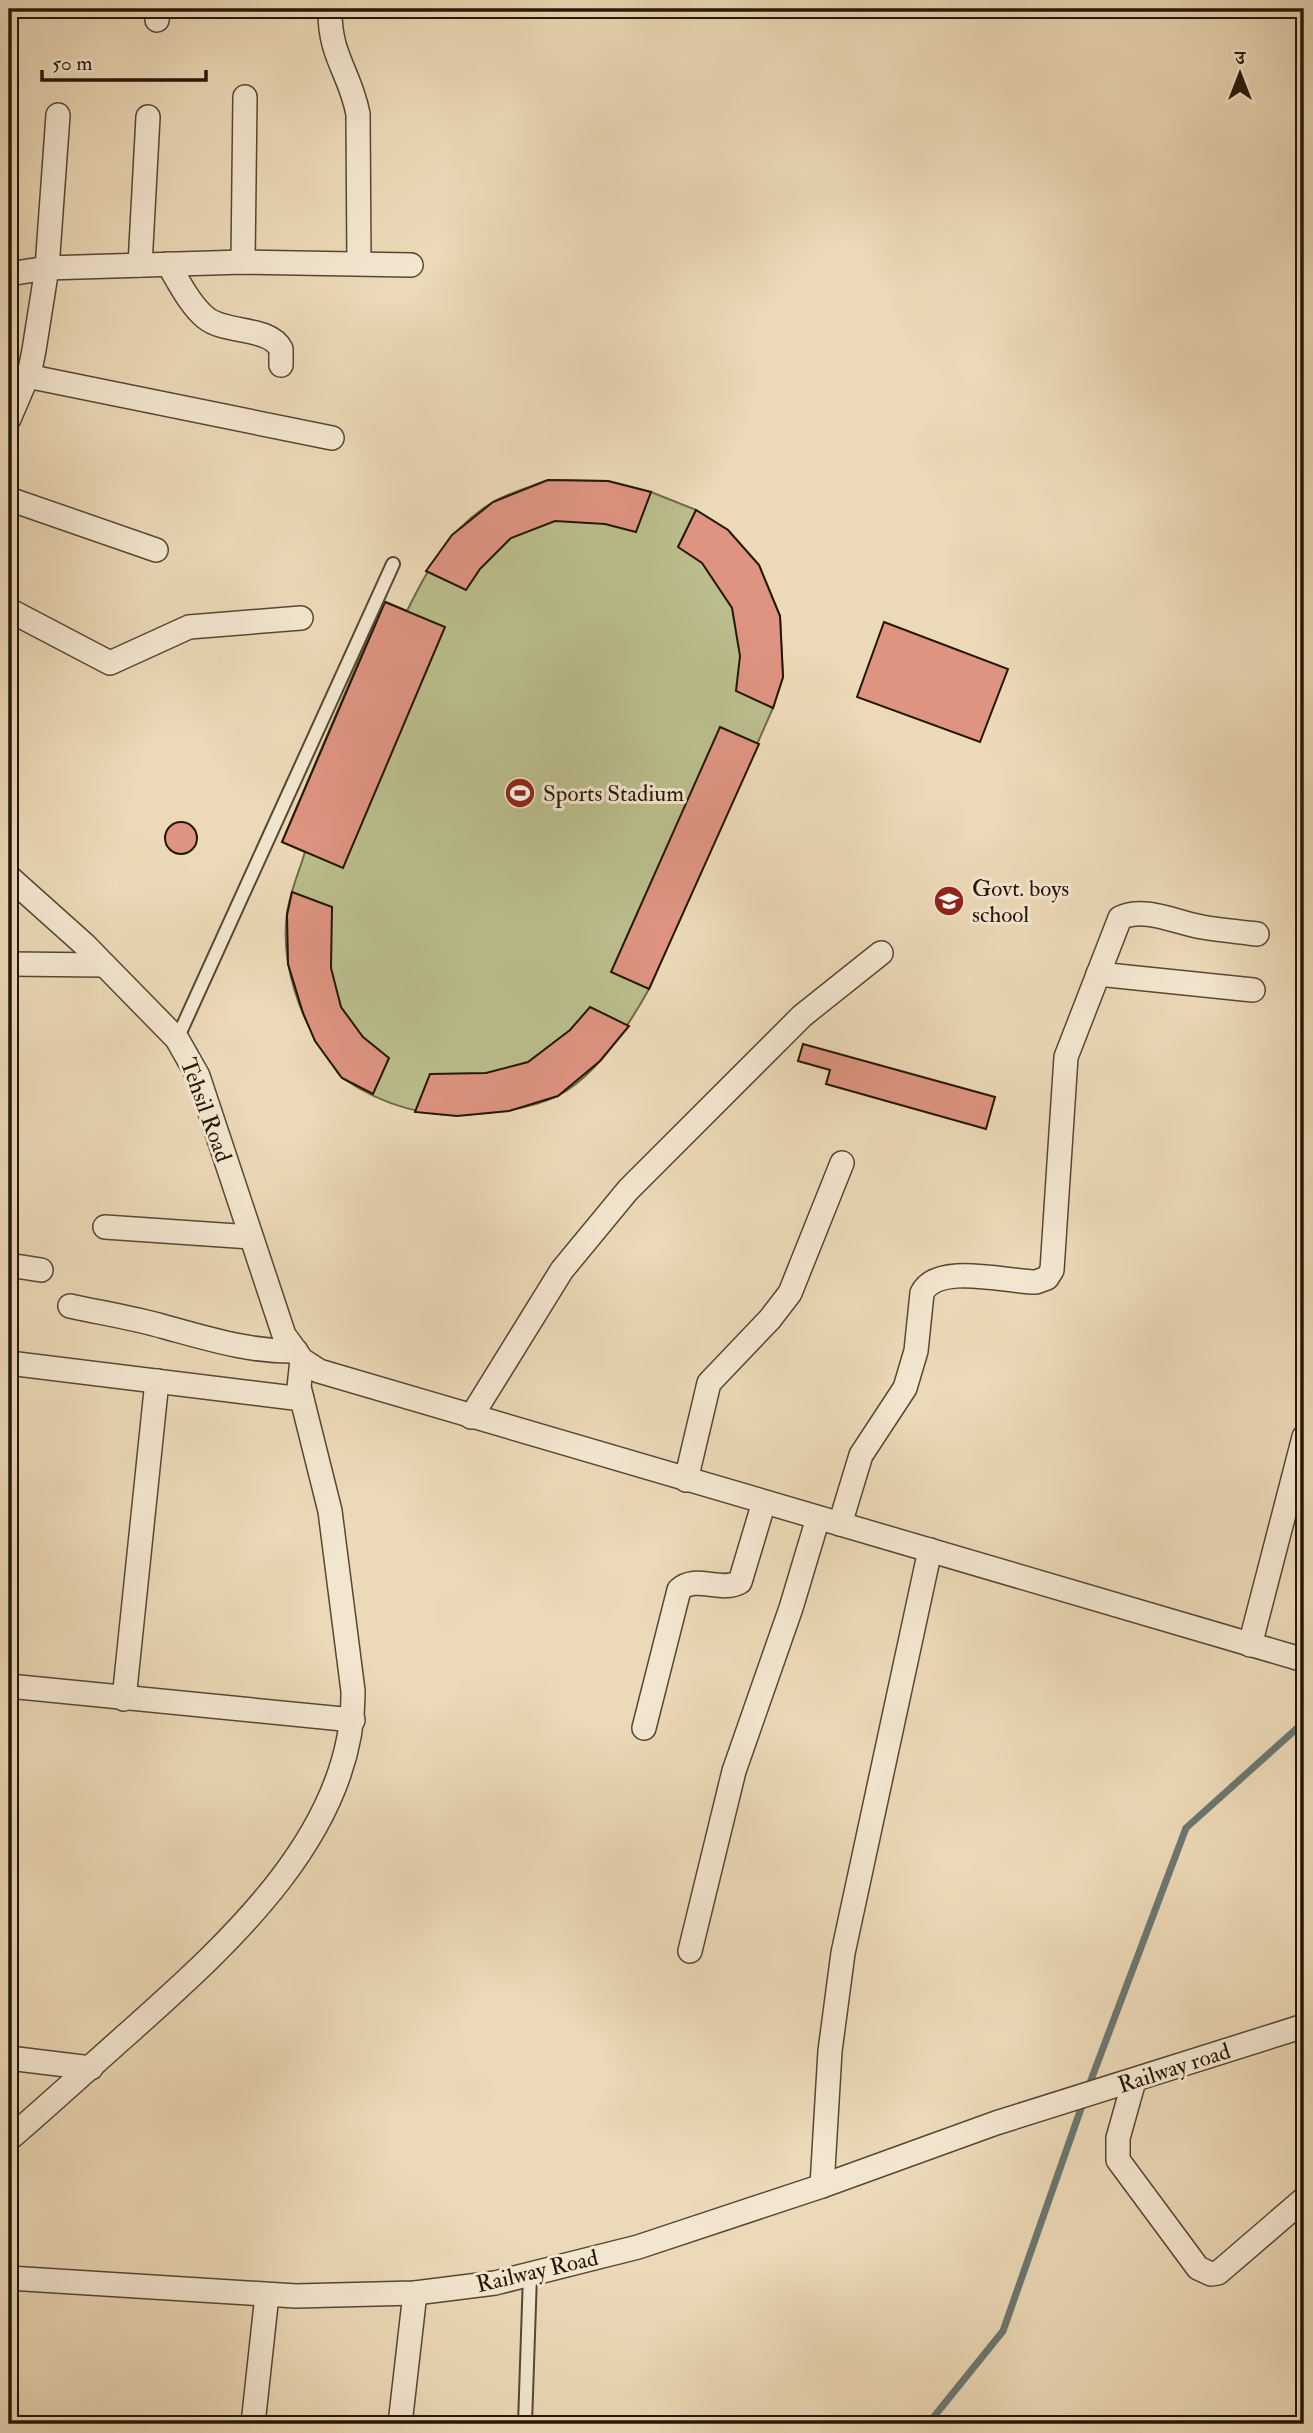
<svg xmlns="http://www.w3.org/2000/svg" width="1313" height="2433" viewBox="0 0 1313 2433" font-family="'IM FELL Double Pica','Noto Serif Devanagari',serif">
	<rect width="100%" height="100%" fill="#ecd9b7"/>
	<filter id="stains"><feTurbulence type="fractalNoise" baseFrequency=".00286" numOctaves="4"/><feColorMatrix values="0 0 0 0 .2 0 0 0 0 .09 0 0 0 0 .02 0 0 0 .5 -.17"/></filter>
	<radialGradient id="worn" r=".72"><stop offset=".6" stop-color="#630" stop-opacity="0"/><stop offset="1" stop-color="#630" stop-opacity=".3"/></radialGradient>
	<path fill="#bbbe8c" stroke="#706a4a" stroke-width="2" d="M548,480L608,481L651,492L696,510L728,530L759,565L780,616L783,677L773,708L649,989C629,1025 596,1077 557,1096C532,1108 502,1112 474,1114C429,1119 382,1105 344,1079C339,1076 335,1068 331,1063C301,1022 280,965 287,913C290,892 299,872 305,852L282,842L384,601L407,611C428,568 450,528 493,502C509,493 530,487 548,480Z"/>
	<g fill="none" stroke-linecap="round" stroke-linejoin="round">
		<g stroke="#6c7871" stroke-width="7">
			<path d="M1088,2088L1186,1828L1304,1722"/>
			<path d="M928,2424L1003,2331L1084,2100"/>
		</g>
	</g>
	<g fill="#de9481" stroke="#241707" stroke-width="2">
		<path d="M548,480L608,481L651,492L636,532L605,524L555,521L511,538L480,569L466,590L426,571L452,535L493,502Z"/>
		<path d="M696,510L728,530L759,565L780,616L783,677L773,708L736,691L740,656L732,608L702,563L678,547Z"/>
		<path d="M385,602L445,627L343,868L282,842Z"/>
		<path d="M884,622L1008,669L980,742L857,697Z"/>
		<path d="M720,727L759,744L649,989L611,972Z"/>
		<circle cx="181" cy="838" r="16"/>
		<path d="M292,892L332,907L331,968L341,1007L363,1037L389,1058L373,1094L342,1078L315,1041L303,1013L288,964L287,915Z"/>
		<path d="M590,1007L629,1026L600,1061L558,1096L509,1111L457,1116L415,1112L430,1074L486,1073L528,1062L570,1030Z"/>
		<path d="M803,1044L995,1097L986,1129L826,1084L830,1070L798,1061Z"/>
	</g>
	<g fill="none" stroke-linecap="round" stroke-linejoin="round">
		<g stroke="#564833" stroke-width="16">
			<g id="service">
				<path d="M177,1039L393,564"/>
				<path d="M525,2424L530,2275"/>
			</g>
		</g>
		<g stroke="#564833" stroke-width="26">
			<g id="minor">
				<path d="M330,9C329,56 350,72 358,114L359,263"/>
				<path d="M157,20L158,9"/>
				<path d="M243,262L245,97"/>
				<path d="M168,264C179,282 190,305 206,318C226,334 269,326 281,349V365"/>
				<path d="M140,265L148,117"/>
				<path d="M9,274L47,268L243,262L411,265"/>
				<path d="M27,376L332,438"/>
				<path d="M9,419L30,370L34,350L47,268L58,115"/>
				<path d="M9,499L156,550"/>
				<path d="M9,610L110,663L189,627L301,618"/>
				<path d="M9,877L85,945L177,1039L198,1076L284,1335L302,1360L319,1371L1304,1660"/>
				<path d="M9,964L104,965"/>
				<path d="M1098,974L1253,990"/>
				<path d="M105,1227L251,1237"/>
				<path d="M9,1265L41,1270"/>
				<path d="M70,1306C102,1313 134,1318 165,1327C209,1339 250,1352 296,1351"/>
				<path d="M9,1363L302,1399"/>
				<path d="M471,1417L562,1270L628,1190L802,1016L881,953"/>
				<path d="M686,1480L709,1383L770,1319L790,1293L842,1163"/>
				<path d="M840,1524L861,1455L905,1388L916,1351L922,1293C937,1262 1007,1282 1036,1282L1047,1278L1052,1270L1066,1057L1120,918C1146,906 1176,923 1202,927C1220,930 1239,932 1257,934"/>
				<path d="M1250,1645L1304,1437"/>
				<path d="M9,1686L353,1720"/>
				<path d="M124,1699L157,1381"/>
				<path d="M644,1728L679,1590C695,1574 721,1593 740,1582L764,1502"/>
				<path d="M690,1951L734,1771L791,1608L818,1518"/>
				<path d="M9,2058L91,2068"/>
				<path d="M1134,2081L1118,2138V2160L1198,2268L1211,2274L1218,2273L1304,2199"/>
				<path d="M9,2139C51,2103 91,2066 133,2029C229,1943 355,1831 353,1691L330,1511L299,1387L302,1360"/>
				<path d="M822,2186L830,2051L843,1953L930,1550"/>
				<path d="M9,2278L296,2296L415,2293L495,2283L638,2247L822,2186L996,2123L1304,2026"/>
				<path d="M253,2424L267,2295"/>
				<path d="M400,2424L415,2293"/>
			</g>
		</g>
		<use href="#service" stroke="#f3e6d0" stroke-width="12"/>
		<use href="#minor" stroke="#f3e6d0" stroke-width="23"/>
	</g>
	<defs>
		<g id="stadium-disc" transform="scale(1.575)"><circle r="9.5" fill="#8f2418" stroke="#f3e6d0"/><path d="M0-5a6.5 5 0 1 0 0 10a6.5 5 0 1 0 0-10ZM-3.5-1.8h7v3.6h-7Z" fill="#fff"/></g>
		<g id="school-disc" transform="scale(1.575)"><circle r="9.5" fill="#8f2418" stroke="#f3e6d0"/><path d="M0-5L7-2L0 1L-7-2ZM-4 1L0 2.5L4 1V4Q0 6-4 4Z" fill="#fff"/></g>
	</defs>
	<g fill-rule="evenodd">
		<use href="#stadium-disc" x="520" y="793"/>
		<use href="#school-disc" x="949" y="901"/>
	</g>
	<g text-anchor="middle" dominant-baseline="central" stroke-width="6" stroke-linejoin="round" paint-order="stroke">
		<g font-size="23" fill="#241707" stroke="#f3e6d0" text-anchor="start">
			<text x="543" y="793">Sports Stadium</text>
			<text x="972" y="888">Govt. boys<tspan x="972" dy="26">school</tspan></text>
		</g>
		<g font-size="23" fill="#241707" stroke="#f3e6d0">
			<text transform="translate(206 1110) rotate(70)">Tehsil Road</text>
			<text transform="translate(1174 2068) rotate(-18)">Railway road</text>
			<text transform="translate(537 2271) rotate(-13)">Railway Road</text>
		</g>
	</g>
	<rect width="1313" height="2433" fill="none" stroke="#ecd9b7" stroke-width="35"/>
	<rect x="10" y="10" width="1292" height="2412" fill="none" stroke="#241707" stroke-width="3.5"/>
	<rect x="18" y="18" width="1278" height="2398" fill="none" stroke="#241707" stroke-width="2"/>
	<g transform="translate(1240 74)" stroke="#f3e6d0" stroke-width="5" paint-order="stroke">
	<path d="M0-5L12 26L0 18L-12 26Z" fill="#241707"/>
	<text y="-10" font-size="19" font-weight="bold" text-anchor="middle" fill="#241707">उ</text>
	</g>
	<path d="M42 70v10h164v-10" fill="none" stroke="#241707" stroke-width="3.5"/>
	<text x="52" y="70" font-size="21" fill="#241707" stroke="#f3e6d0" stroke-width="5" paint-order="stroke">50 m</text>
	<rect width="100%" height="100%" filter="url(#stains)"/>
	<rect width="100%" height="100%" fill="url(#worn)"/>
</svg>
